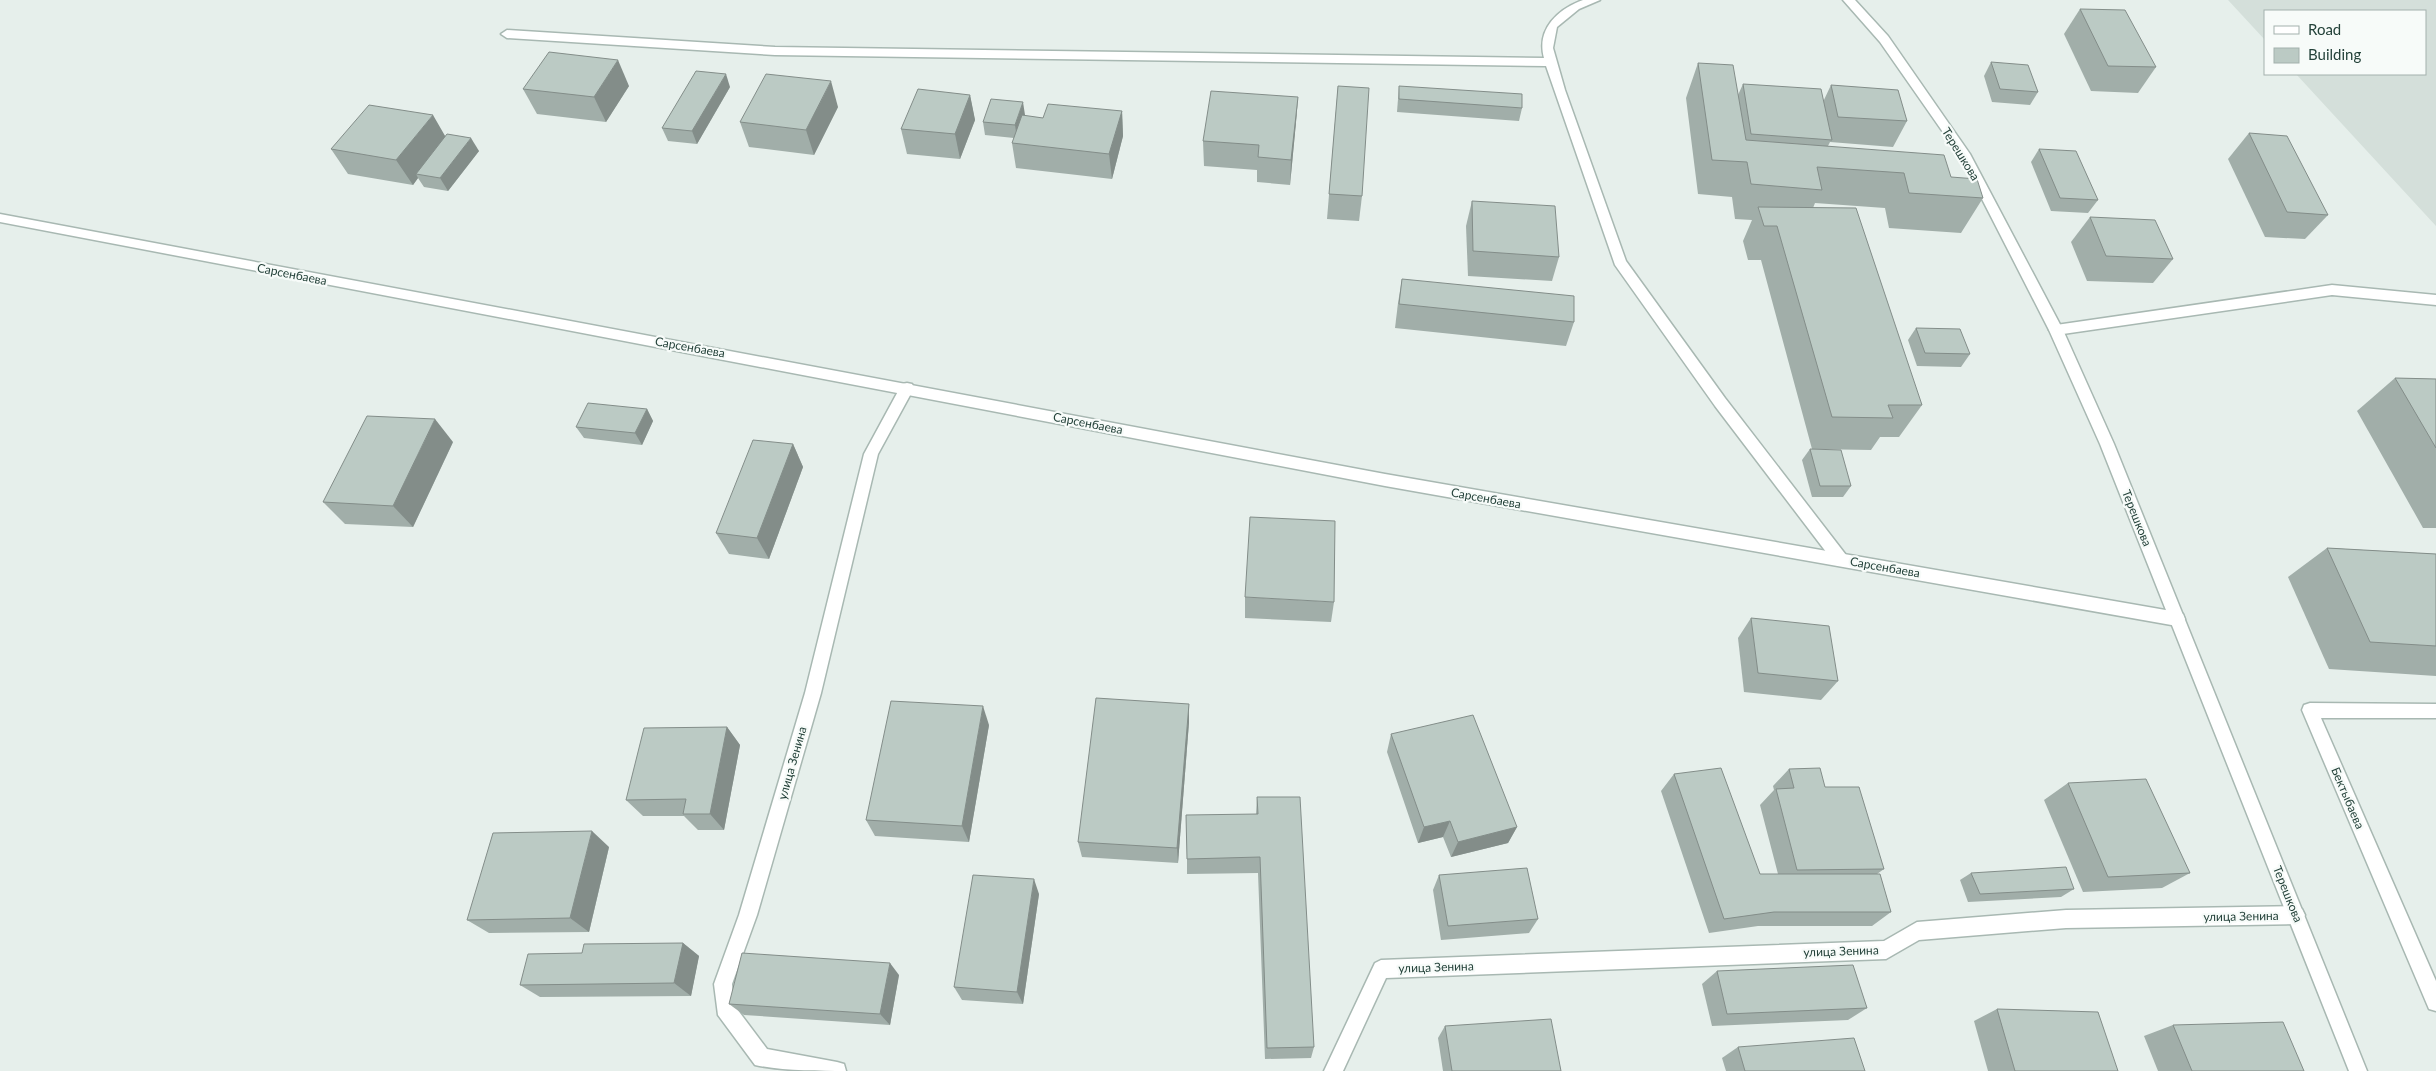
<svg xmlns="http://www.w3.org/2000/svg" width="2436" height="1071" viewBox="0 0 2436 1071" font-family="Lato,sans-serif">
	<rect width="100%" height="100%" fill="#e6efeb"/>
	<path fill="#d4dfda" d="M2228,0H2436V226L2296,74H2425V11H2265V40Z"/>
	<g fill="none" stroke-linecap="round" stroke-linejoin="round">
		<g stroke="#a8b8b2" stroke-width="3">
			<g id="service">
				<path d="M1583,0H1600L1579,9L1557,27L1553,48L1565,90L1626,261L1725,398L1846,555L1849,560L1846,565L1841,566L1836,565L1715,406L1615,265L1546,66L775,55L507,38L501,34L507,30L775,47L1544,58C1536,29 1558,9 1583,0Z"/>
				<path d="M2332,285L2436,295V305L2332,295L2056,335L2049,330L2056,325Z"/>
				<path d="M907,383L912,384L914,388L878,454L821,693L757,915L732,984L734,1005L767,1049L837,1062L844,1064L846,1071C817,1071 783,1071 755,1065L718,1015L714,984L739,915L805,693L864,454L902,384Z"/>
				<path d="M2296,906L2302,909L2305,915L2302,921L2296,924L2066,928L1919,940L1886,959L1386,978L1343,1071H1324L1375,963L1381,960L1884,941L1917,922L2066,910Z"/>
			</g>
		</g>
		<g stroke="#a8b8b2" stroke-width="3">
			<g id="minor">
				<path d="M0,214L1385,474L2177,612L2183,614L2185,619L2183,624L2177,626L1385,486L0,222Z"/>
				<path d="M2310,703L2436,704V718H2321L2436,981V1011L2429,1009L2302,710L2304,705Z"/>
			</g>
		</g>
		<g stroke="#a8b8b2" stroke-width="3">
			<path id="tertiary" d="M1843,0H1855L1888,36L1970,154L2063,330L2114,444L2367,1071H2349L2100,444L2049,330L1961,158L1880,42Z"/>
		</g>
		<use href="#service" fill="#fff" fill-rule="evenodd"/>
		<use href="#minor" fill="#fff" fill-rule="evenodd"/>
		<use href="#tertiary" fill="#fff" fill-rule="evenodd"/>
	</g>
	<g fill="#a1aea9">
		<path d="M2080,9L2156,67L2138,93L2091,91L2064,34Z"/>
		<path d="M1991,62L2038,92L2030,105L1992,102L1984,76Z"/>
		<path d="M1698,63L1738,95L1743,84L1823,102L1831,85L1907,121L1893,147L1830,142L1828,146L1951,177L1983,198L1961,233L1889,228L1885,208L1815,203L1813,208L1922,405L1899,437H1880L1871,450L1812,449L1761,260H1748L1743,241L1752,220L1735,219L1732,197L1698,194L1686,98Z"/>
		<path d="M629,86L606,122L537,114L523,89Z"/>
		<path d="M1338,86L1362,196L1359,221L1327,219Z"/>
		<path d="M1399,86L1522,108L1519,121L1397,112Z"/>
		<path d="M730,87L697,144L668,141L662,128Z"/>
		<path d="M970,95L975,120L960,159L907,154L901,129Z"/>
		<path d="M1298,97L1296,122L1290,185L1257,182V170L1204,166L1203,141Z"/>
		<path d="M838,107L814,155L749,147L740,122Z"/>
		<path d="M1122,111L1123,136L1112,179L1016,168L1012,143L1014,138L985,135L983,122L1025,116L1043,118Z"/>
		<path d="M2249,133L2328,215L2305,239L2265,237L2228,159Z"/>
		<path d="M446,136L479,151L448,191L424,187L418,178L413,185L348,174L331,149Z"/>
		<path d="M2039,149L2098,200L2088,213L2051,211L2031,162Z"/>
		<path d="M1472,201L1559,257L1552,281L1468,276L1466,226Z"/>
		<path d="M2090,217L2173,259L2153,283L2087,281L2071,242Z"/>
		<path d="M1402,279L1574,322L1566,346L1395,328L1398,303Z"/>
		<path d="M1916,328L1970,354L1961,367L1917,366L1908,340Z"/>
		<path d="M2395,378L2436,379V528H2423L2357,411Z"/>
		<path d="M647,409L653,421L642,445L584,438L576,427Z"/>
		<path d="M453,442L413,527L345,524L323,502Z"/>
		<path d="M793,444L803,467L769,559L729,554L716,533Z"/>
		<path d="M1810,449L1851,486L1843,497H1812L1802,460Z"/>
		<path d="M2327,548L2436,554V676L2329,669L2288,577Z"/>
		<path d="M1245,597L1334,602L1331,622L1245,618Z"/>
		<path d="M1751,618L1838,681L1821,700L1744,692L1738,638Z"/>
		<path d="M1189,704V722L1178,863L1082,857L1078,842Z"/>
		<path d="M989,725L969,842L875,836L866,820Z"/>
		<path d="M727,727L740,745L724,830H698L684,816H643L626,800Z"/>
		<path d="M1391,734L1517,827L1508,843L1451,857L1443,837L1418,843L1387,752Z"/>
		<path d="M1789,769L1825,787L1884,869L1877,874L1891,912L1872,926H1758L1709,933L1661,791L1674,774L1760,874H1778L1760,805L1774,790L1773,786Z"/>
		<path d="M2068,783L2190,873L2162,888L2083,892L2044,800Z"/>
		<path d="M1257,797L1314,1047L1311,1058L1265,1059L1258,873L1187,874V859L1256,814Z"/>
		<path d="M609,847L589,932L489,933L467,920Z"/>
		<path d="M1971,873L2074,889L2061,897L1968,902L1960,880Z"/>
		<path d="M1439,875L1538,919L1529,933L1441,940L1433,890Z"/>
		<path d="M1039,894L1023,1004L962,1000L954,987Z"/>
		<path d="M683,943L699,956L691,996L540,997L520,985L582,953Z"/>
		<path d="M1717,971L1867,1008L1848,1020L1712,1026L1702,984Z"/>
		<path d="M899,975L890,1025L744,1015L729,1004Z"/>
		<path d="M1997,1009L2118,1071H1988L1974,1021Z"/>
		<path d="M2173,1025L2304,1071H2158L2144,1036Z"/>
		<path d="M1445,1026L1561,1071H1443L1438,1038Z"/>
		<path d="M1738,1047L1865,1071H1726L1722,1058Z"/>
	</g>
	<g fill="#838d89">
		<path d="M618,60L629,86L606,122L594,97Z"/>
		<path d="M726,74L730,87L697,144L692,131Z"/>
		<path d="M831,81L838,107L814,155L806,130Z"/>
		<path d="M970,95L975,120L960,159L955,134Z"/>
		<path d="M1298,97L1296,122L1290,185L1291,160Z"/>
		<path d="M1023,102L1025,115L1017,138L1015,125Z"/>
		<path d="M1122,111L1123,136L1112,179L1109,154Z"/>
		<path d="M433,115L448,141L416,174L418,178L413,185L396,160Z"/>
		<path d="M471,138L479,151L448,191L440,178Z"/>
		<path d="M647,409L653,421L642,445L635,433Z"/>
		<path d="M435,419L453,442L413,527L393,506Z"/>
		<path d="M793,444L803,467L769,559L757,538Z"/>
		<path d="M1189,704V722L1178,863L1177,848Z"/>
		<path d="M983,706L989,725L969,842L962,826Z"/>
		<path d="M727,727L740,745L724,830L710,814Z"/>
		<path d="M1450,821L1443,837L1418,843L1424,827Z"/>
		<path d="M1517,827L1508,843L1451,857L1458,842Z"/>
		<path d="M592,831L609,847L589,932L570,918Z"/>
		<path d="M1034,879L1039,894L1023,1004L1017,992Z"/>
		<path d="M683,943L699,956L691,996L674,983Z"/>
		<path d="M890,963L899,975L890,1025L880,1014Z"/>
	</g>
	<g fill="#bbcac4" stroke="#838d89">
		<path d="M2080,9L2125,10L2156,67L2108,66Z"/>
		<path d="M549,52L618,60L594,97L523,89Z"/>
		<path d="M1991,62L2028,65L2038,92L2000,89Z"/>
		<path d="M1698,63L1733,65L1746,140L1944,155L1951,177L1977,179L1983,198L1909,193L1904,173L1817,167L1822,190L1751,184L1747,162L1712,160Z"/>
		<path d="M696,71L726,74L692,131L662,128Z"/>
		<path d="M766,74L831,81L806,130L740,122Z"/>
		<path d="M1743,84L1821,89L1832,140L1751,134Z"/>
		<path d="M1831,85L1898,90L1907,121L1838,117Z"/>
		<path d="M1338,86L1369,88L1362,196L1329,194Z"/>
		<path d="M1399,86L1522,94V108L1399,99Z"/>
		<path d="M918,89L970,95L955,134L901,129Z"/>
		<path d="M1211,91L1298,97L1291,160L1258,157L1259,145L1203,141Z"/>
		<path d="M991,99L1023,102L1015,125L983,122Z"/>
		<path d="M1048,104L1122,111L1109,154L1012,143L1022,115L1043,118Z"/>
		<path d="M369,105L433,115L396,160L331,149Z"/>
		<path d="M2249,133L2287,136L2328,215L2287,212Z"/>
		<path d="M447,134L471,138L440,178L416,174Z"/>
		<path d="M2039,149L2076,151L2098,200L2060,198Z"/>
		<path d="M1472,201L1555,206L1559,257L1473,251Z"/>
		<path d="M1758,207L1856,208L1922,405H1888L1893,418L1832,417L1777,226H1764Z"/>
		<path d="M2090,217L2155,220L2173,259L2106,256Z"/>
		<path d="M1402,279L1574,296V322L1399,304Z"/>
		<path d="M1916,328L1960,329L1970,354L1925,353Z"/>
		<path d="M2395,378L2436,379V448Z"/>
		<path d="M588,403L647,409L635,433L576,427Z"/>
		<path d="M367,416L435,419L393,506L323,502Z"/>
		<path d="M753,440L793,444L757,538L716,533Z"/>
		<path d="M1810,449L1841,450L1851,486H1820Z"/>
		<path d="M1250,517L1335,521L1334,602L1245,597Z"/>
		<path d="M2327,548L2436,554V646L2370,642Z"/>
		<path d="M1751,618L1829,626L1838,681L1758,673Z"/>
		<path d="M1096,698L1189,704L1177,848L1078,842Z"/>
		<path d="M891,701L983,706L962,826L866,820Z"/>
		<path d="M1473,715L1517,827L1458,842L1450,821L1424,827L1391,734Z"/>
		<path d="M727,727L710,814H683L686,799L626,800L644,728Z"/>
		<path d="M1721,768L1760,874H1880L1891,912H1774L1724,919L1674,774Z"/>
		<path d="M1820,768L1825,787H1859L1884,869L1797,870L1776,789L1794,788L1789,769Z"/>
		<path d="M2146,779L2190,873L2108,877L2068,783Z"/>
		<path d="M1257,797H1300L1314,1047L1267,1048L1260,857L1187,859L1186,815L1258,814Z"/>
		<path d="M592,831L570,918L467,920L493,833Z"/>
		<path d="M2066,867L2074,889L1980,894L1971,873Z"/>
		<path d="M1527,868L1538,919L1448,926L1439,875Z"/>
		<path d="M973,875L1034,879L1017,992L954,987Z"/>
		<path d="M683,943L674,983L520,985L528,954L582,953L584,944Z"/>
		<path d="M742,953L890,963L880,1014L729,1004Z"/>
		<path d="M1853,965L1867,1008L1727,1014L1717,971Z"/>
		<path d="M1997,1009L2098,1012L2118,1071H2015Z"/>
		<path d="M1551,1019L1561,1071H1452L1445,1026Z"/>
		<path d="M2283,1022L2304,1071H2192L2173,1025Z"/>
		<path d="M1854,1038L1865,1071H1745L1738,1047Z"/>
	</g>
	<g text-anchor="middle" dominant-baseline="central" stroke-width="4.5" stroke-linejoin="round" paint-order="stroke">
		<g font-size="12" fill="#24423a" stroke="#f7fbf9">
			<text transform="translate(1961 154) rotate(58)">Терешкова</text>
			<text transform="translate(292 274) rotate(11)">Сарсенбаева</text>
			<text transform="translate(690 347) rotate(10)">Сарсенбаева</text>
			<text transform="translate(1088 423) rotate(11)">Сарсенбаева</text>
			<text transform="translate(1486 498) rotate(10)">Сарсенбаева</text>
			<text transform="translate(2137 518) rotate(68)">Терешкова</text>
			<text transform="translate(1885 567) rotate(10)">Сарсенбаева</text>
			<text transform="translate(792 763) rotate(-74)">улица Зенина</text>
			<text transform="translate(2348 798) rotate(67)">Бектыбаева</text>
			<text transform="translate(2288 894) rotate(68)">Терешкова</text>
			<text transform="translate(2241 916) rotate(-1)">улица Зенина</text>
			<text transform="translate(1841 951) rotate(-2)">улица Зенина</text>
			<text transform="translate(1436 967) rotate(-2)">улица Зенина</text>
		</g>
	</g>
	<rect x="2264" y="10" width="162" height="65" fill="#f7fbf9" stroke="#a3b1ad"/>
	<rect x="2274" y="26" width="25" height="8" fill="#ffffff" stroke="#a3b1ad"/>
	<text x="2308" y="35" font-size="15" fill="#24423a">Road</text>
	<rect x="2274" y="48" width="25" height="15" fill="#bbcac4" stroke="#a3b1ad"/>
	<text x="2308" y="60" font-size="15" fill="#24423a">Building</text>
</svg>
